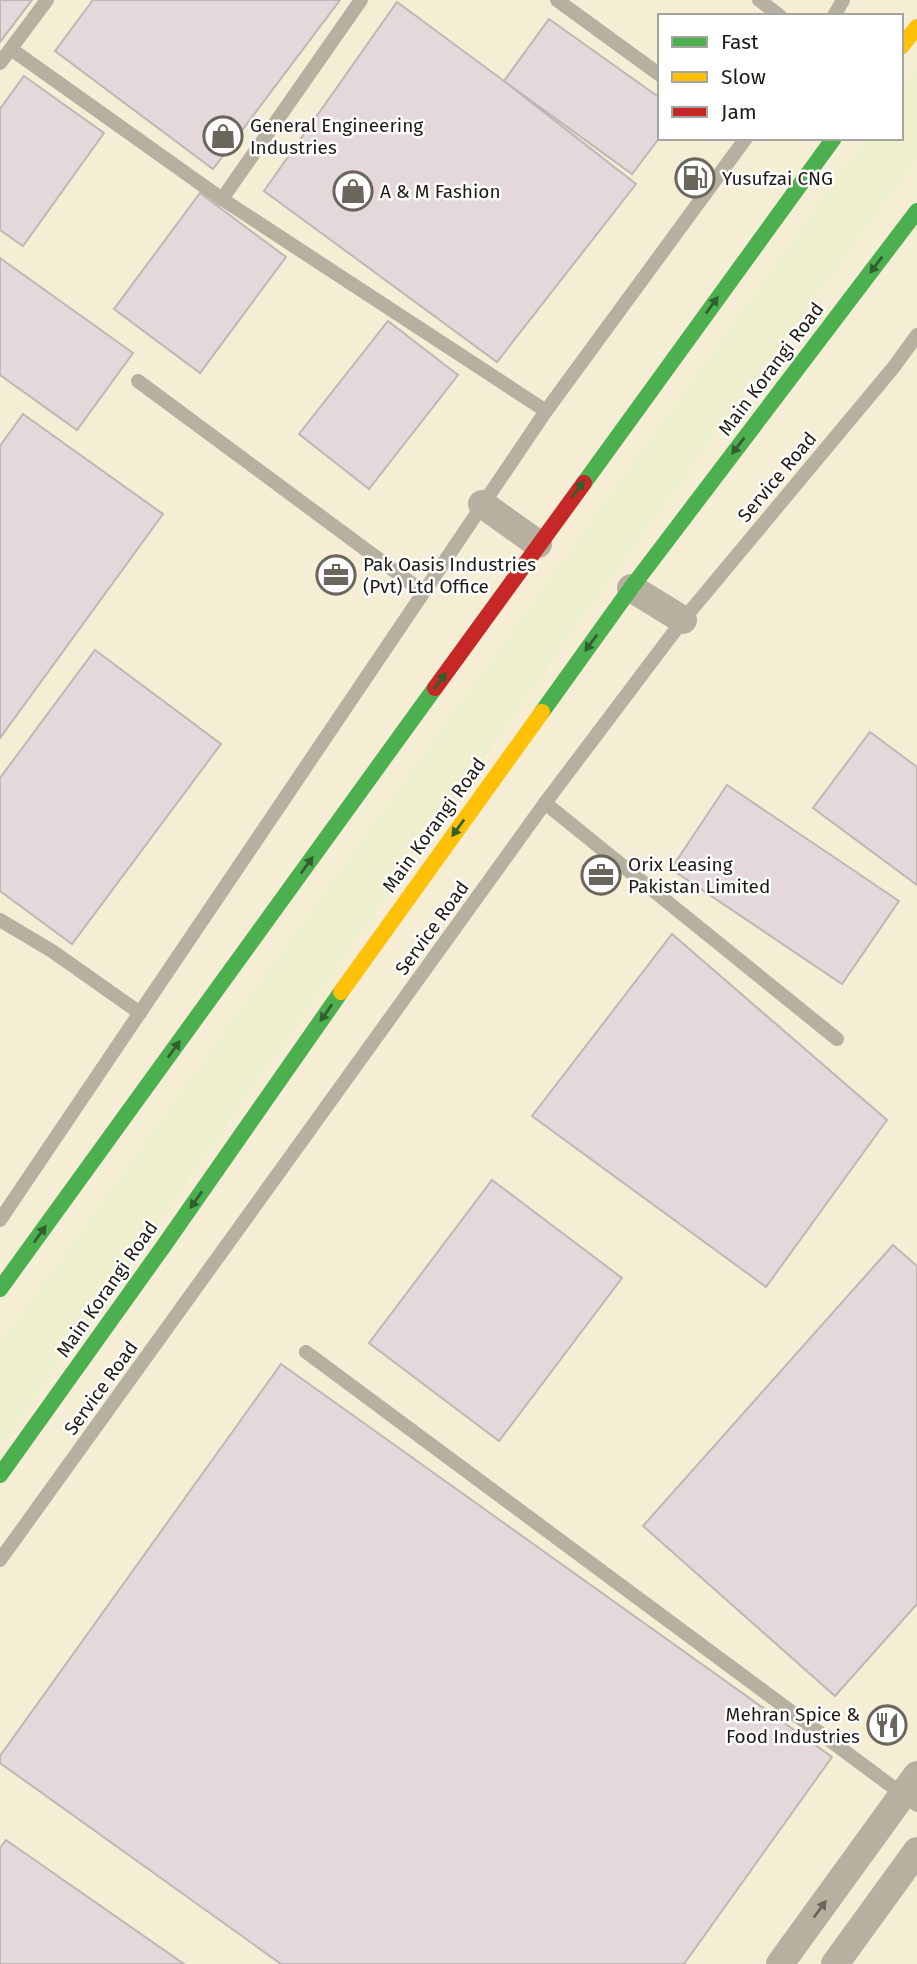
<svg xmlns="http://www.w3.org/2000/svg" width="917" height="1964" viewBox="0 0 917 1964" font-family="'Fira Sans',sans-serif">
	<rect width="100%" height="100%" fill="#f6f2e3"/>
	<path fill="#f5edd4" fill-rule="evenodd" d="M0,0H917V1964H0ZM660,16H901V138H660Z"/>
	<path fill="#edefcd" d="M917,67V159L582,619L0,1448V1343L866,138H901V89Z"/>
	<g fill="#e4d8db" stroke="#beb8b5" stroke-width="2">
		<path d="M0,0H32L0,42Z"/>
		<path d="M93,0H340L213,169L55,51Z"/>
		<path d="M397,2L504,81L636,184L497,362L264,191Z"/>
		<path d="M549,19L660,98V137L632,174L504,81Z"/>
		<path d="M24,76L104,133L23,246L0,230V109Z"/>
		<path d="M200,193L286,257L200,373L114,309Z"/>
		<path d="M0,258L133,353L77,430L0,375Z"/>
		<path d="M388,321L458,375L369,489L299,434Z"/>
		<path d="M23,414L163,514L0,738V446Z"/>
		<path d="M95,650L221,744L72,944L0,891V778Z"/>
		<path d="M870,732L917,767V885L813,808Z"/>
		<path d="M727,785L899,901L842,984L671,869Z"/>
		<path d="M672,934L887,1120L766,1287L532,1116Z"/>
		<path d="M492,1180L622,1278L499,1441L369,1343Z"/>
		<path d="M893,1245L917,1266V1604L835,1696L643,1526Z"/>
		<path d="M281,1364L832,1757L684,1964H281L0,1763V1756Z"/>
		<path d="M6,1840L184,1964H0V1848Z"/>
	</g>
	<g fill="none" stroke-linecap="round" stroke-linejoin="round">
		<g stroke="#b5b0a0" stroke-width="14">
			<path d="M557,0L660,75"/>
			<path d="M759,0L780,16"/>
			<path d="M834,16L843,0"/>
			<path d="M11,49L222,199L546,411"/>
			<path d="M0,63L47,0"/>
			<path d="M222,199L361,0"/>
			<path d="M138,381L423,592"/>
			<path d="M545,803L837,1039"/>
			<path d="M0,920L52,951L140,1013"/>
			<path d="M0,1220L546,411L746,138"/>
			<path d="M306,1352L917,1805"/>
			<path d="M0,1560L545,803L683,620L893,368L917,335"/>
		</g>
		<g stroke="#b5b0a0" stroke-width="28">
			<path d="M482,504L538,544"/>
			<path d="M631,588L683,620"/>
			<path d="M780,1964L917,1775"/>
			<path d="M835,1964L917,1851"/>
		</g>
		<g stroke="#4caf50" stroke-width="16">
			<path d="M584,483L834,138"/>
			<path d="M542,712L631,588L917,211"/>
			<path d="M0,1289L435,688"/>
			<path d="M0,1475L163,1247L341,992"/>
		</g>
		<g stroke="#ffc107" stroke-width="16">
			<path d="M901,47L917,27"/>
			<path d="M341,992L542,712"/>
		</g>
		<path stroke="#c62828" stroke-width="16" d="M435,688L584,483"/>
	</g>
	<defs><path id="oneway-solid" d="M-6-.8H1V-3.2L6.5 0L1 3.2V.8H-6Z" transform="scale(1.75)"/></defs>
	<g fill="#335e2e">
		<use href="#oneway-solid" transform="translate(876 265) rotate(127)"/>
		<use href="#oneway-solid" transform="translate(712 305) rotate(-54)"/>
		<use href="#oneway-solid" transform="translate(738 446) rotate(127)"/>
		<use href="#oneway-solid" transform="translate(578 489) rotate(-54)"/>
		<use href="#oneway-solid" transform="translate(591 643) rotate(126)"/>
		<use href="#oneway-solid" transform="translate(440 681) rotate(-54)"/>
		<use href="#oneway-solid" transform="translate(458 828) rotate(126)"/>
		<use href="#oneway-solid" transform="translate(307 865) rotate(-54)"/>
		<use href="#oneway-solid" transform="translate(326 1013) rotate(125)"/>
		<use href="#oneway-solid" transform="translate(174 1049) rotate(-54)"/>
		<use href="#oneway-solid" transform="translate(196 1200) rotate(125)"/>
		<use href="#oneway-solid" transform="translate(40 1234) rotate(-54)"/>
	</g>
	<use fill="#6a6659" href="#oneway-solid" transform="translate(820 1909) rotate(-54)"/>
	<defs>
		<g id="shop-ring" transform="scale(2.0125)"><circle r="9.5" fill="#fff" stroke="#6a665b" stroke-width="1.5"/><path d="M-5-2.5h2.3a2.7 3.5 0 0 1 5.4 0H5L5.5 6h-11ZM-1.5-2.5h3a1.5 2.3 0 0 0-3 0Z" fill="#6a665b"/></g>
		<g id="fuel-ring" transform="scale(2.0125)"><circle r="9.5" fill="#fff" stroke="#6a665b" stroke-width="1.5"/><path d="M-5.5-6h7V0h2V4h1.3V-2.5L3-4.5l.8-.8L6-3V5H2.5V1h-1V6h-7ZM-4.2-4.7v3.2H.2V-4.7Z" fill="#6a665b"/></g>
		<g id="office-ring" transform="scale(2.0125)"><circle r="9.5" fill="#fff" stroke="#6a665b" stroke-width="1.5"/><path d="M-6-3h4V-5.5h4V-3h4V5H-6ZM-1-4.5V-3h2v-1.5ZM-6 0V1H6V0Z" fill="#6a665b"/></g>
		<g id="restaurant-ring" transform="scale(2.0125)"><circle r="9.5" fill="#fff" stroke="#6a665b" stroke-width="1.5"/><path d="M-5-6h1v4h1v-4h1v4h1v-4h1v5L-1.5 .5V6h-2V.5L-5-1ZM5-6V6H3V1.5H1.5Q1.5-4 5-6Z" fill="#6a665b"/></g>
	</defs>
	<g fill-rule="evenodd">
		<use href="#shop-ring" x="223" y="136"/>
		<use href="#fuel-ring" x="695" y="178"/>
		<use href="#shop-ring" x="353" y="191"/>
		<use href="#office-ring" x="336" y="575"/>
		<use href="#office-ring" x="601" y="875"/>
		<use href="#restaurant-ring" x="887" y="1725"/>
	</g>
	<g text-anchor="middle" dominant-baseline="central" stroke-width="5" stroke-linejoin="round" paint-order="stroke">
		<g font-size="19" fill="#1e1b12" stroke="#fff" text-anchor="start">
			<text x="250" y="125">General Engineering<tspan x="250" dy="22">Industries</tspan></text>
			<text x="722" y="178">Yusufzai CNG</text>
			<text x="380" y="191">A &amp; M Fashion</text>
			<text x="363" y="564">Pak Oasis Industries<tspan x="363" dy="22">(Pvt) Ltd Office</tspan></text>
			<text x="628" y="864">Orix Leasing<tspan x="628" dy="22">Pakistan Limited</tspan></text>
			<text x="860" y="1714" text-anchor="end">Mehran Spice &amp;<tspan x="860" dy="22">Food Industries</tspan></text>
		</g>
		<g font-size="19" fill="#1e1b12" stroke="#fff">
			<text transform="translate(771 369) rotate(-53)">Main Korangi Road</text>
			<text transform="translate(777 477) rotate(-50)">Service Road</text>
			<text transform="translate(434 825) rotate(-54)">Main Korangi Road</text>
			<text transform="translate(432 928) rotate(-54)">Service Road</text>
			<text transform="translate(107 1289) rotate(-55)">Main Korangi Road</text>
			<text transform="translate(101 1388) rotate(-54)">Service Road</text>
		</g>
	</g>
	<rect x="658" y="14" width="245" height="126" fill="#ffffff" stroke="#a5a4a0" stroke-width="2"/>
	<rect x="672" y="37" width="35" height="10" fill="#4caf50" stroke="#a5a4a0" stroke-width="2"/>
	<text x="721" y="49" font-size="21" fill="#1e1b12">Fast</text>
	<rect x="672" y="72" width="35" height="10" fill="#ffc107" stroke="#a5a4a0" stroke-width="2"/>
	<text x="721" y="84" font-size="21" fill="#1e1b12">Slow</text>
	<rect x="672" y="107" width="35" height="10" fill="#c62828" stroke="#a5a4a0" stroke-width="2"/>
	<text x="721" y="119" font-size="21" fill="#1e1b12">Jam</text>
</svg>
